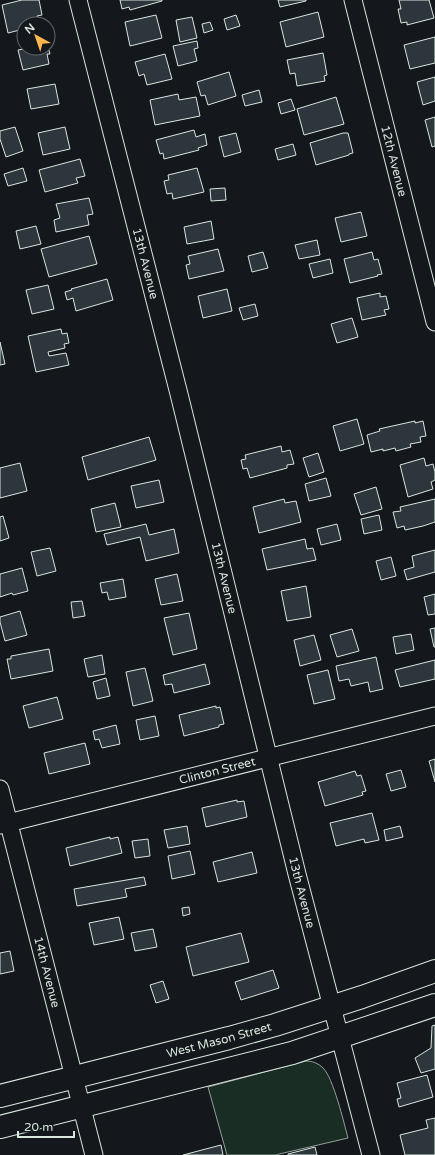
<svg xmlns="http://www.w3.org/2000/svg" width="435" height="1155" viewBox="0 0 435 1155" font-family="'Varela Round',sans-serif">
	<rect width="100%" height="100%" fill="#14181c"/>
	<path fill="#1a2d24" stroke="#939e99" d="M306,1061C312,1061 318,1063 323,1068C333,1077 344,1123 348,1138L275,1155H227L208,1087Z"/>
	<g fill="#2c363c" stroke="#d8e6dc">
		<path d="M22,0H39L42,15L37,16L39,24H24V29L8,33L2,5Z"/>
		<path d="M120,0H162V1L130,10L129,7L122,9Z"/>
		<path d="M278,0H306V1L280,7Z"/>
		<path d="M399,0H429L434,18L407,25V22L401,23L398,9H401Z"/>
		<path d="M318,12L324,37L286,47L280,22Z"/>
		<path d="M156,15L162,38L130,46L125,22Z"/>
		<path d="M236,15L240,26L227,30L224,19Z"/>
		<path d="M192,17L197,38L180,42L176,20Z"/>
		<path d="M210,22L213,30L204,33L202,24Z"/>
		<path d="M435,37V63L410,69L404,45Z"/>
		<path d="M197,41L198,48L194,49L197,61L178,66L173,46Z"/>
		<path d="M48,47L50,54H47L49,64L23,70L18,50L29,48H48Z"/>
		<path d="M323,53L327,75L324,76L325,81L297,86L295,73L290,74L287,60Z"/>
		<path d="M165,54L172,79L147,85L144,74L139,76L135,62Z"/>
		<path d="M229,72L236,96L208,105L205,95L201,96L197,82Z"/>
		<path d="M435,77V101L423,105L417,82Z"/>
		<path d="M55,84L59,104L31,109L27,89Z"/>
		<path d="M259,90L262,102L245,106L242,95Z"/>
		<path d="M178,94L179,100L196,97L200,116L155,125L150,100Z"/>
		<path d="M336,97L344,124L304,135L297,109Z"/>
		<path d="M291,99L295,110L281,114L278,103Z"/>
		<path d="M435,117V146L432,147L425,120Z"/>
		<path d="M15,127L23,151L6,157L0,139V131Z"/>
		<path d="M65,127L70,149L43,155L38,133Z"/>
		<path d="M194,130L196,137L205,134L207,145L198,148L199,150L164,159L163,153L160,154L156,140Z"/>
		<path d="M236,133L241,152L224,157L219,137Z"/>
		<path d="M343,133H348L353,153L349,154V155L316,165L310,143Z"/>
		<path d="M293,144L296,155L278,160L275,149Z"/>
		<path d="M80,159L85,176L76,178L78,183L45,192L39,170Z"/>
		<path d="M23,168L27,181L8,186L4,174Z"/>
		<path d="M197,168L204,192L173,199L172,193L167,194L164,181L169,180L168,175Z"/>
		<path d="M225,188L226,200L211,201L210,189Z"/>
		<path d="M89,198L93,214L87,215L89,225L56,232L54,220L60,218L56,204Z"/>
		<path d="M361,212L367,236L341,242L335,218Z"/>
		<path d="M211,221L214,239L187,244L184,227Z"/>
		<path d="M36,226L41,244L20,249L16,231Z"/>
		<path d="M89,236L97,264L49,277L41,249Z"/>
		<path d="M317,240L320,255L299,259L295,245Z"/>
		<path d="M218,249L224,271L189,279L186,265L190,264L188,256Z"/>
		<path d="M263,252L268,268L252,272L248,256Z"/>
		<path d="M372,252L374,260L378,259L382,274L377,275L378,276L350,283L344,259Z"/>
		<path d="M330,259L333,273L313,278L309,264Z"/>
		<path d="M107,279L113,300L76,311L73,298L67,300L65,292L72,290L71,289Z"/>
		<path d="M48,285L54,309L32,314L26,290Z"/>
		<path d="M227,289L232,311L203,318L198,296Z"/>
		<path d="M380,293V297L386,296L389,309L384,310L386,315L362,320L357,298Z"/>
		<path d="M255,304L258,316L243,320L239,308Z"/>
		<path d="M352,318L358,337L337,343L331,324Z"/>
		<path d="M61,329L62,334L67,333L69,343L64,344L65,348L48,352L49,356L66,353L69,365L36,372L28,336Z"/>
		<path d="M0,342L5,364L0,365Z"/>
		<path d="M357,419L364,444L340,451L333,426Z"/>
		<path d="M415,421V423L423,421L426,436L420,437L421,442L410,444L411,447L396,451L395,448L383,451V449L371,452L367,435L380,431L379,429Z"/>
		<path d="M149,437L156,460L88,480L82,457Z"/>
		<path d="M281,446L282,452L290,450L294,464L287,465V468L250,478L247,468L243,469L241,460L246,459L245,455Z"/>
		<path d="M318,453L324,472L309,477L303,458Z"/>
		<path d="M424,458L426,466L433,464L435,472V480L431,482L433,489L408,497L400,465Z"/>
		<path d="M20,463L27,491L0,498V468Z"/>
		<path d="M326,478L331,496L309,501L305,484Z"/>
		<path d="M159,480L164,502L136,508L131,486Z"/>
		<path d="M376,487L382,509L361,515L354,494Z"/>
		<path d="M284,499L285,503L296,501L301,522L259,533L253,507Z"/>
		<path d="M435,499V522L423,526L405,530L404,526L397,528L393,512L401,511L400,507Z"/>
		<path d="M115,503L121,527L96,532L91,509Z"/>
		<path d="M379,515L382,530L364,534L361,519Z"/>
		<path d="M3,516L9,538L0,541V517Z"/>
		<path d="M146,524L149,535L174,529L179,553L146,561L140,537L107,545L104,534Z"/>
		<path d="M337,524L341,540L321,545L317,529Z"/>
		<path d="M305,539L307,549L313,548L316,560L267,570L262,549Z"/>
		<path d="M50,548L56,571L37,576L31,552Z"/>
		<path d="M435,550V572L407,580L404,570L414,567L412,556Z"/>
		<path d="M391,557L396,576L381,580L376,561Z"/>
		<path d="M22,568L28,591L13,595L12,593L0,597V574Z"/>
		<path d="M177,574L183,601L161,605L155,579Z"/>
		<path d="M123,579L126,597L109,600L107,592L102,593L100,583Z"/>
		<path d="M306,586L311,617L287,621L281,591Z"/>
		<path d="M435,594V614L428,615L424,597Z"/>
		<path d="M82,601L85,616L73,618L71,602Z"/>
		<path d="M20,611L27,635L5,641L0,622V617Z"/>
		<path d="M189,613L197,649L173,655L164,618Z"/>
		<path d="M435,628V647H434L430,629Z"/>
		<path d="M352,629L359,651L337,657L330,635Z"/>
		<path d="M411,634L414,650L396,654L393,637Z"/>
		<path d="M314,635L321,660L300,666L294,640Z"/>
		<path d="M49,649L53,671L11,679L7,659H11V656Z"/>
		<path d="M102,655L105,674L88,677L84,659Z"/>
		<path d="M376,657L383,689L370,692L368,682L351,686L349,679L339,681L336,666Z"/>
		<path d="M435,660V679L400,687L395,670Z"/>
		<path d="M205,664L210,684L174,693L172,684L165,685L163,675Z"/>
		<path d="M145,668L153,701L133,706L126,672Z"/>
		<path d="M328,670L335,699L314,704L307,675Z"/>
		<path d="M106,678L110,696L97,699L93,682Z"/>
		<path d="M57,697L63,719L29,728L23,706Z"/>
		<path d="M216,706V708L220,707L224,724L219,725V727L184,736L179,715Z"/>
		<path d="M155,716L159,736L140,740L136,720Z"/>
		<path d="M116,725L120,744L102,748L99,739L95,740L93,731Z"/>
		<path d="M85,743L90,764L49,774L44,753Z"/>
		<path d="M435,759V782L429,761Z"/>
		<path d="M401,770L406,787L391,791L386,774Z"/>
		<path d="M355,771L357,776L361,775L366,791L362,792L363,795L325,806L318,782Z"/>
		<path d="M237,800V802L244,801L247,817L206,827L202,808Z"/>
		<path d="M372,813L379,840L365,843L364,839L336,846L330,823Z"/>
		<path d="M187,826L190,844L168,848L164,830Z"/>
		<path d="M400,826L403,837L386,841L384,830Z"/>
		<path d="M110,837V839L118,837L122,853L70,866L66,848Z"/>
		<path d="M148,839L150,856L135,858L132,841Z"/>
		<path d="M190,851L195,874L172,879L168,856Z"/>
		<path d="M252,852L257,873L218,882L213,862Z"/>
		<path d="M144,877L146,885L125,889L127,897L77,906L74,889Z"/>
		<path d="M189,907L190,914L183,916L182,908Z"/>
		<path d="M119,917L124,939L94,945L89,923Z"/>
		<path d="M153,929L157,947L135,951L131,933Z"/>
		<path d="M241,933L249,962L193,976L186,947Z"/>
		<path d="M10,951L14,971L0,974V953Z"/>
		<path d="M273,970L279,988L241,1000L235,982Z"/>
		<path d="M163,981L169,999L156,1003L150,985Z"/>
		<path d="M435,1025V1069L421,1073L415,1058L431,1048L432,1026Z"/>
		<path d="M427,1075L433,1097L399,1107L397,1099L401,1098L397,1083Z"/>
		<path d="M435,1118V1155H405L400,1135L428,1128L426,1120Z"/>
		<path d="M221,1145L223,1155H183Z"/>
		<path d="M315,1147L317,1155H288V1154Z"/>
	</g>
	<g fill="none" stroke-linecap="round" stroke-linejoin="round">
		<g stroke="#d8e6dc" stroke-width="19">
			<g id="street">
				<path id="s1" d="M78,0L179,394L297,874L371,1155"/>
				<path id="s2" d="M353,0L435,322"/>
				<path id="s3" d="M0,789L94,1155"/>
				<path id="s4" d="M0,825L435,716"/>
			</g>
		</g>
		<g stroke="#d8e6dc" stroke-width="24">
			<g id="primary">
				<path id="s5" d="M0,1096L229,1038L275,1025L362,997L435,971"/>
				<path d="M0,1127L292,1053L435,1005"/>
			</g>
		</g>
		<use href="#street" stroke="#14181c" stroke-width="17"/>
		<use href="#primary" stroke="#14181c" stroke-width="22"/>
	</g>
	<g text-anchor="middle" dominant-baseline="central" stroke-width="3" stroke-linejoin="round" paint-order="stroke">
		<g font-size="12" fill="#d8e6dc" stroke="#14181c">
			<text stroke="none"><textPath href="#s2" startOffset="166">12th Avenue</textPath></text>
			<text stroke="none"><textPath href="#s1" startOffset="272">13th Avenue</textPath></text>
			<text stroke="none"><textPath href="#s1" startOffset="596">13th Avenue</textPath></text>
			<text stroke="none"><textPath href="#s4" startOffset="224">Clinton Street</textPath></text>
			<text stroke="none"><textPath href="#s1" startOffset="920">13th Avenue</textPath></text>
			<text stroke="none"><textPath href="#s3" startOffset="189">14th Avenue</textPath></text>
			<text stroke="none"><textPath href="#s5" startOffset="226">West Mason Street</textPath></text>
		</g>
	</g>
	<g transform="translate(36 36) rotate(320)"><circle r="19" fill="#14181c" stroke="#626a69"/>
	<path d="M0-3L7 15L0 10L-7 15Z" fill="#ffb74d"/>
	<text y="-6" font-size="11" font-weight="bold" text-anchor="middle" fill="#d8e6dc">N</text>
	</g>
	<path d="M18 1131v6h56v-6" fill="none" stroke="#d8e6dc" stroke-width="2"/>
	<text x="24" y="1131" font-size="12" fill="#d8e6dc" stroke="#14181c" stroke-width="3" paint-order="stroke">20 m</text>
</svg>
